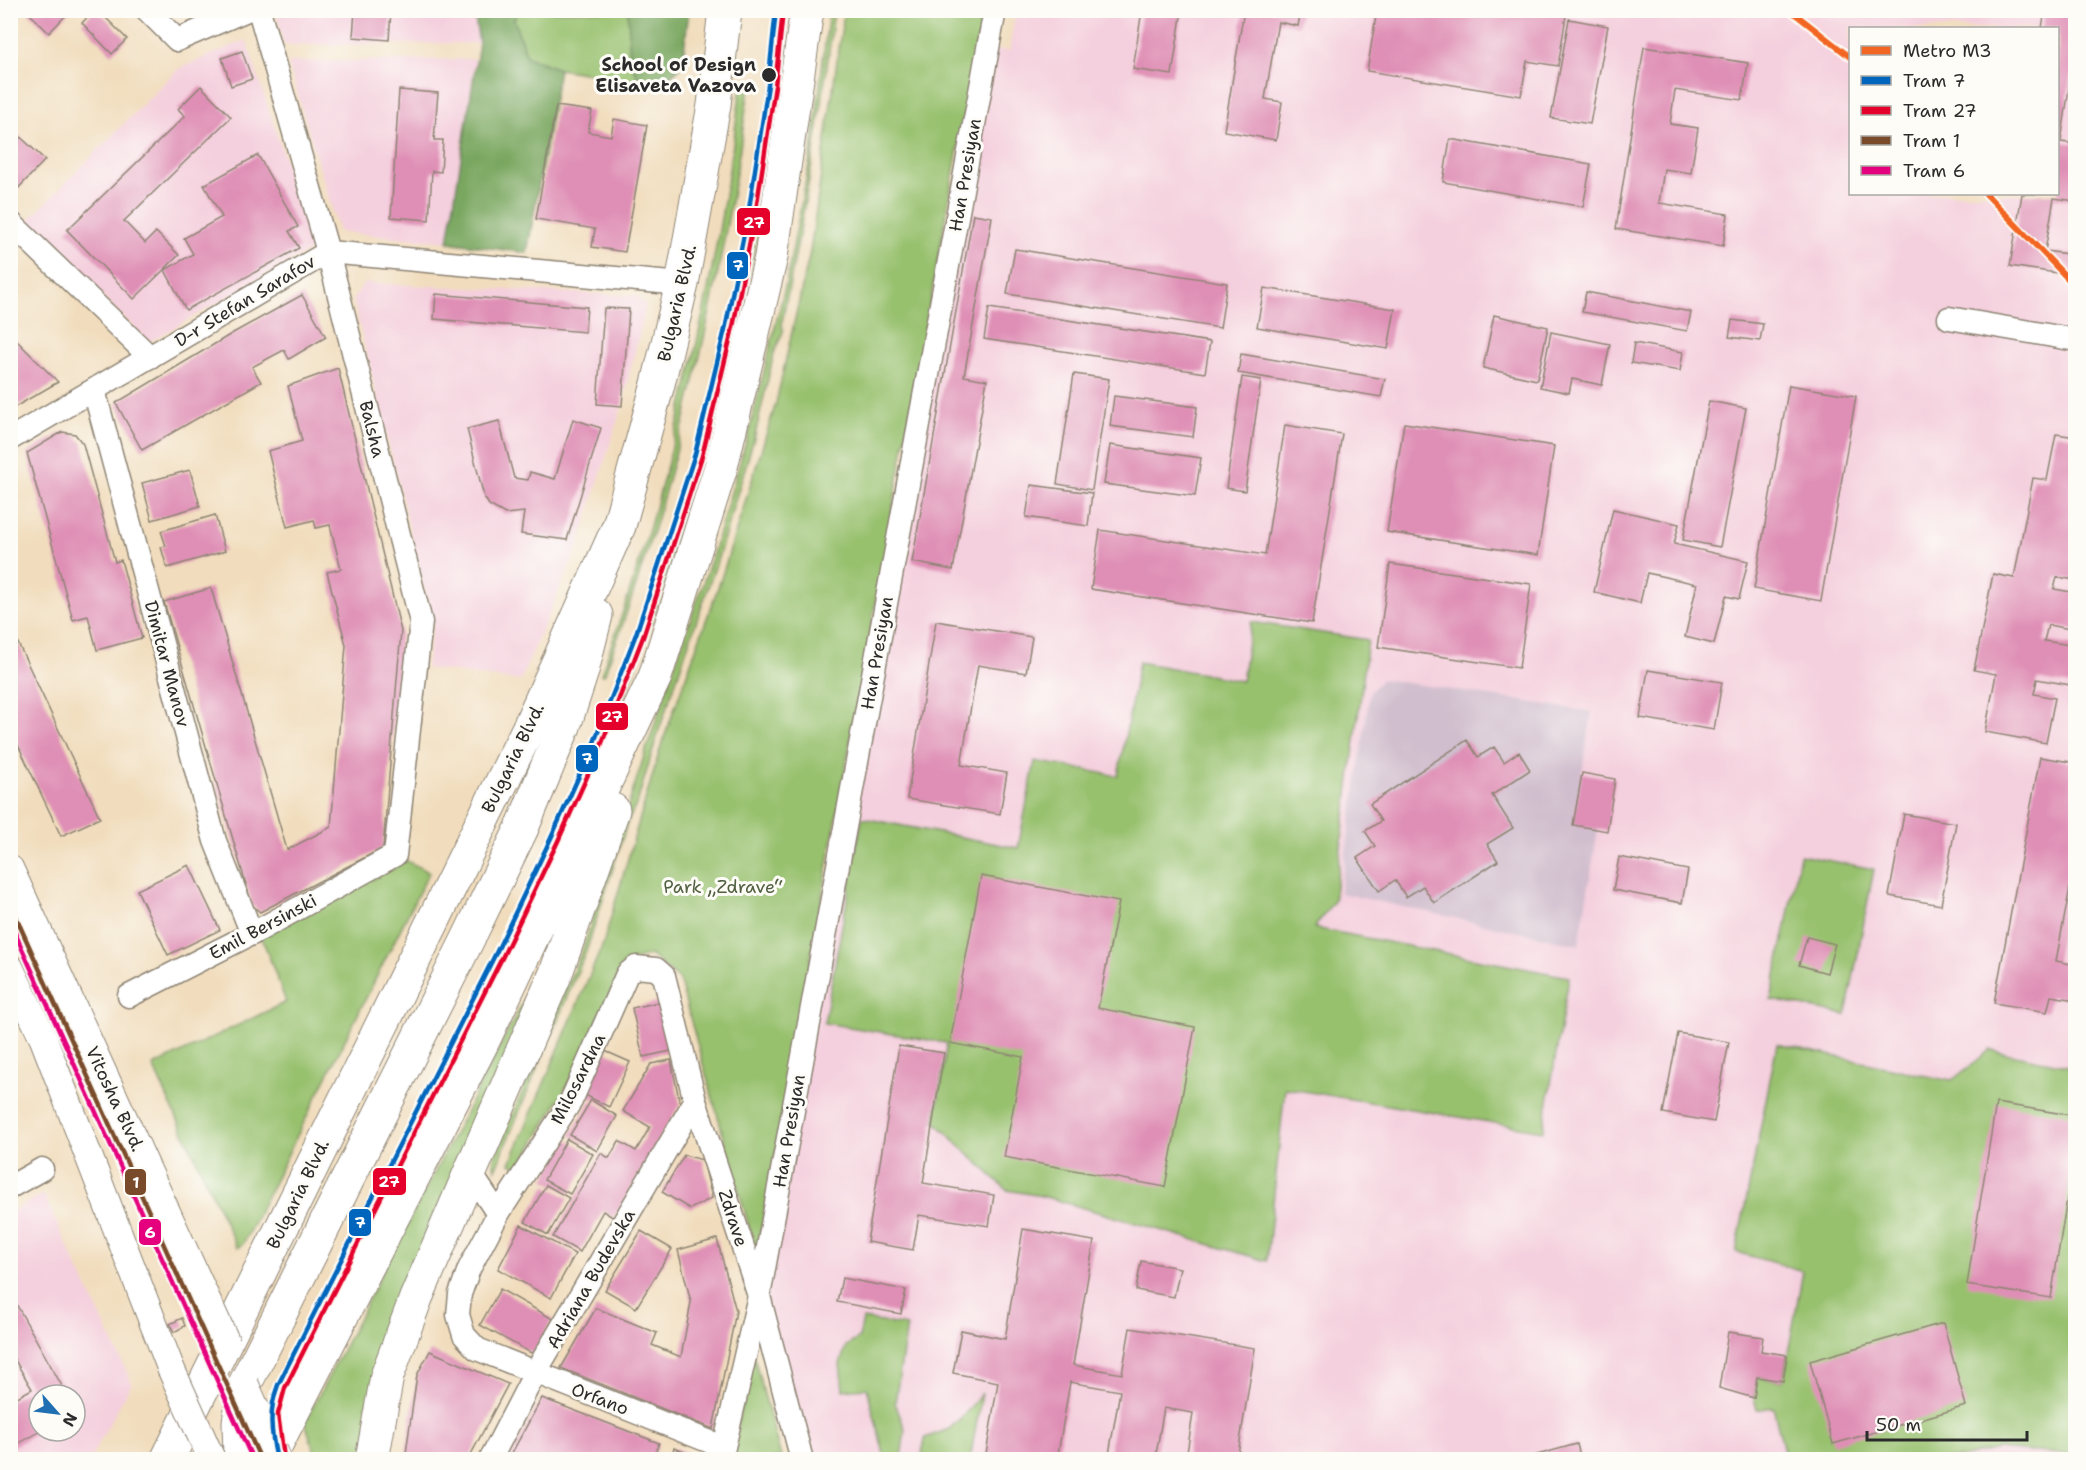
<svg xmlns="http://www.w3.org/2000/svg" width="2086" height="1470" viewBox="0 0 2086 1470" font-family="'Shantell Sans',sans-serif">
	<rect width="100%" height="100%" fill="#fdfcf7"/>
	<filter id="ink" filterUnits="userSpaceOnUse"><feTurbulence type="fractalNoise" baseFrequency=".0167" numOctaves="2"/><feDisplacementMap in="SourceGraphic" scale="12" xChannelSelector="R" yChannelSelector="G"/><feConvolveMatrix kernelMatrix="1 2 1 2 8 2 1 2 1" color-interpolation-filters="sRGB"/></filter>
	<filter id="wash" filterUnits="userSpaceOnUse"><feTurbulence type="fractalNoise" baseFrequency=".008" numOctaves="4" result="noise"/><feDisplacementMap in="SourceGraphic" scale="24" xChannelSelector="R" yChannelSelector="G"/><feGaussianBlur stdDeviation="1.35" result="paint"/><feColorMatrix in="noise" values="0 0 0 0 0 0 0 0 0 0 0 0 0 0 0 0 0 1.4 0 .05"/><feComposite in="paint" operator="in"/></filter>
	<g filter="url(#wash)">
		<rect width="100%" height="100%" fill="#f1ddbd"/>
		<g fill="#f4cfdd" fill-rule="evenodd">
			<path d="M276,11H474L479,43L284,45Z"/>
			<path d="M1016,11H2075V1459H802L759,1296L989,48L1009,51ZM1850,28H2058V194H1850Z"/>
			<path d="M246,40L314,248L149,342L26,223L178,69Z"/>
			<path d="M475,59L448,242L339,232L288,62Z"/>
			<path d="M364,283L636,296L646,305L622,406L579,543L520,681L426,668L433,623L353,299Z"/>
			<path d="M43,1194L132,1383L90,1459H11L10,1213ZM39,1395H75V1431H39Z"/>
		</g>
		<path fill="#d0bdcd" d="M1382,679L1592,712L1573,825L1598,829L1579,945L1340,893L1370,692Z"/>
		<g fill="#98c16e" stroke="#62764c" stroke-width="1.5">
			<path d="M517,11H628L630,60L640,82L559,69L527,57L513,20Z"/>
			<path d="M829,11H834C822,115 803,219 782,322L783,332L774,353L755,435L717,561L658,733L637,803L628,821L587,949L495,1170L493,1160L583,948L646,750L711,560L749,432L786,283L812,149Z"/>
			<path d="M844,11H983L757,1255L679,979L650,955L623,963L578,1067L520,1167L510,1163L603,944L661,746L721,579L776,403L810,252Z"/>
			<path d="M741,87L749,88C721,288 676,486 604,675L601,674C671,485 715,286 741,87Z"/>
			<path d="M772,89L781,91L762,214L738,326L703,457L655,614L603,754L597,751L651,611L700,455L731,326L756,212Z"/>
			<path d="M1251,622L1368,640L1334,901L1314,928L1569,977L1543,1131L1285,1088L1267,1261L1042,1196L1007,1190L935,1122L947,1043L824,1023L862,818L1018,848L1035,761L1118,776L1139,662L1242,681Z"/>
			<path d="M395,855L429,872L243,1244L237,1248L153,1066L286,1002L259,930Z"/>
			<path d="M1800,855L1874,869L1846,1015L1771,1000Z"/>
			<path d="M542,965L365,1459H317L305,1422Z"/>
			<path d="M1777,1044L1951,1081L1990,1050L2075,1067V1455L1996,1449L1958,1459H1786L1773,1407L1757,1410L1754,1398L1757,1377L1783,1381L1803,1271L1736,1252Z"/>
			<path d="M863,1319L907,1326L895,1403L905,1429L901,1459H891L884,1454L867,1388L843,1390L840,1364L846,1346L859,1338Z"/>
			<path d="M751,1346L781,1457L770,1460H732Z"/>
			<path d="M982,1393L970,1459H921L925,1438L949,1429L965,1414Z"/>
		</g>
		<g fill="#7aa761" stroke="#526946" stroke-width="1.5">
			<path d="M474,11H517L514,20L527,57L559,69L527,253L448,242L479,43Z"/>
			<path d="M628,11H689L682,66L660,85L640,82L630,60Z"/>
		</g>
		<g id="blocks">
			<g fill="#df8fb5">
				<path d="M26,10H71L49,33Z"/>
				<path d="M94,10H98L127,39L112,54L82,23Z"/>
				<path d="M355,10H391L389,40L353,37Z"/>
				<path d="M1142,10H1182L1172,75L1133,69Z"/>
				<path d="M1244,10H1301L1298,26L1278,22L1265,99L1282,102L1276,140L1224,131Z"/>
				<path d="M1377,10H1567L1558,66L1527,61L1521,96L1367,71Z"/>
				<path d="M2045,10H2076V76L2071,75L2061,142L2076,144V201L2054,198L2045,251L2076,255V276L2010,266L2022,194H2058V28H2042Z"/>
				<path d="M1569,19L1608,26L1590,124L1551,118Z"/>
				<path d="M1644,47L1748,63L1742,100L1675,90L1670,124L1698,128L1691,173L1664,169L1659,203L1728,214L1723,246L1616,229Z"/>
				<path d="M242,51L252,79L231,86L222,58Z"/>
				<path d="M201,86L231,117L124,221L145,243L156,232L179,255L134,299L67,230L185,116L178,109Z"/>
				<path d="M399,90L438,93L434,140H443L441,172L432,171L429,220L391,217Z"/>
				<path d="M556,106L592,111L588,132L611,136L614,119L647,125L625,252L592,247L595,229L536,219Z"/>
				<path d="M10,127L45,160L10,197Z"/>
				<path d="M1450,139L1591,164L1583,207L1443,182Z"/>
				<path d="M258,155L298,227L289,231L299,248L186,310L165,270L193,254L184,238L222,217L204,185Z"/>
				<path d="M973,214L992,217L964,376L987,380L953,570L912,562Z"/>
				<path d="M1015,249L1227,283L1220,328L1007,294Z"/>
				<path d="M1264,288L1395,309L1388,349L1257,327Z"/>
				<path d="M1586,292L1691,312L1687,331L1582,312Z"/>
				<path d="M436,294L587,307L585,332L434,319Z"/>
				<path d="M302,295L326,337L289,359L284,350L252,367L261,382L142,450L116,403L233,333Z"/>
				<path d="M604,308L629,309L622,406L597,404Z"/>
				<path d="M989,308L1210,342L1205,373L984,339Z"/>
				<path d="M1494,315L1548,327L1537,380L1483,368Z"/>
				<path d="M1732,320L1763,324L1760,341L1729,337Z"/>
				<path d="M1551,332L1610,344L1602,385L1572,379L1569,393L1540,387Z"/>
				<path d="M10,334L58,382L10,410Z"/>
				<path d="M1634,343L1683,352L1680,371L1631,363Z"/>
				<path d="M1241,354L1385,379L1381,397L1238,373Z"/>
				<path d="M338,368L401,631L383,848L260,912L252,905L164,602L211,588L287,850L331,827L346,645L327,572L341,569L330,525L316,528L314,520L287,527L268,451L302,441L288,386Z"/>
				<path d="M1074,374L1109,379L1092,490L1057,484Z"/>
				<path d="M1242,377L1261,380L1245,491L1226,488Z"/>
				<path d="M1789,385L1856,396L1821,601L1754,589Z"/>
				<path d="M1114,396L1197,407L1193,437L1110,426Z"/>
				<path d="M1709,401L1746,408L1720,547L1683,540Z"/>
				<path d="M573,419L601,428L567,540L521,534L524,512L505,514L489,505L484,497L467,429L499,421L514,478L528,480L530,472L555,479Z"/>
				<path d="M1404,423L1554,446L1538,555L1387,532Z"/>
				<path d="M1285,425L1342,434L1312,623L1091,589L1100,530L1265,555Z"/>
				<path d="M62,432L75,434L83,444L115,562L121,560L142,638L97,650L88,616L73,620L27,453Z"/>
				<path d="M2056,434L2076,437V580L2057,577L2054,589L2076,593V630L2048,625L2044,641L2076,646V686L2037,679L2034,694L2055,698L2046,743L1985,732L1996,674L1974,670L1993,574L2014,578L2033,478L2047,480Z"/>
				<path d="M1110,445L1201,458L1195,496L1104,484Z"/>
				<path d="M190,470L200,506L152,520L142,483Z"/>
				<path d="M1031,485L1092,493L1088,526L1026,517Z"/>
				<path d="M1613,509L1679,524L1674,544L1748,561L1739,599L1726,596L1714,644L1685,637L1697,584L1647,573L1640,603L1594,592Z"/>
				<path d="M215,515L225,551L167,568L161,547L166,546L161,531Z"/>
				<path d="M1390,564L1531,584L1519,668L1378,647Z"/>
				<path d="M936,621L1032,637L1026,673L978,665L961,765L1007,773L1000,814L907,799Z"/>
				<path d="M10,626L100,818L61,836L10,728Z"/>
				<path d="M1648,670L1722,682L1714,730L1640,718Z"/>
				<path d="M1467,740L1478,757L1494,747L1504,762L1519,752L1530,770L1492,795L1513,828L1487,844L1498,861L1434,903L1423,886L1406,897L1395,880L1379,891L1357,858L1375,846L1365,831L1381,821L1370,804Z"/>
				<path d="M2040,757L2076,763V856L2056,961L2076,965V1000L2051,996L2047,1012L1994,1003Z"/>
				<path d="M1582,773L1615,779L1607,831L1573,825Z"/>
				<path d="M1904,814L1956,823L1941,905L1889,896Z"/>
				<path d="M1619,857L1688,870L1682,903L1613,890Z"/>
				<path d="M189,865L220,930L168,955L137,890Z"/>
				<path d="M981,876L1119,902L1098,1008L1195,1027L1165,1187L1004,1157L1023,1057L950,1043Z"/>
				<path d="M1807,937L1835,944L1827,973L1799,965Z"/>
				<path d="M659,1002L671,1051L643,1057L632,1008Z"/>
				<path d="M2074,1023L2076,1024V1045L2071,1044Z"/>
				<path d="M1678,1033L1729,1042L1714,1122L1663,1113Z"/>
				<path d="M899,1046L944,1053L923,1183L994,1195L989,1226L919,1215L913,1250L867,1242Z"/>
				<path d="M605,1051L630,1062L609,1107L585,1095Z"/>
				<path d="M671,1060L680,1104L614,1218L603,1211L580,1252L553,1237L601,1153L609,1158L619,1141L636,1151L650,1127L623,1111L651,1064Z"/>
				<path d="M591,1100L617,1116L597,1151L570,1135Z"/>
				<path d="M1996,1103L2076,1116V1143L2051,1298L1967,1285Z"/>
				<path d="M567,1139L593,1154L570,1194L544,1180Z"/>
				<path d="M684,1155L703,1160L712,1198L690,1209L662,1192Z"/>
				<path d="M546,1185L569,1198L548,1235L525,1222Z"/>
				<path d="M521,1225L575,1254L551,1298L498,1269Z"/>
				<path d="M1023,1229L1094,1241L1073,1365L1122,1374L1130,1328L1255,1348L1237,1460H1186L1193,1413L1164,1408L1155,1460H1108L1120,1391L1070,1382L1057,1460H985L998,1382L953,1373L961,1330L1005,1339Z"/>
				<path d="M641,1231L672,1249L636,1308L605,1290Z"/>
				<path d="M717,1239L736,1311L713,1429L561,1368L596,1308L657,1333L652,1345L681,1357L691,1302L678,1250Z"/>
				<path d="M1141,1261L1180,1268L1174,1297L1136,1290Z"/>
				<path d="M842,1278L906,1290L901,1314L837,1302Z"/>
				<path d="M500,1289L553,1319L533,1354L480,1325Z"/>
				<path d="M10,1293L67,1395H39V1432L10,1448V1401L32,1389L10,1352Z"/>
				<path d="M182,1318L185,1326L174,1332L170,1324Z"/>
				<path d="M1943,1323L1966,1406L1833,1444L1810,1361Z"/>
				<path d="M1728,1332L1763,1337L1761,1351L1787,1355L1783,1381L1757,1377L1754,1398L1719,1388Z"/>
				<path d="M430,1351L508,1384L468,1460H405L417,1375Z"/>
				<path d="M542,1398L659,1443L653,1460H508Z"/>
				<path d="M1577,1444L1581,1460H1522V1459Z"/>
				<path d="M674,1448L703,1459V1460H670Z"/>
			</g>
		</g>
	</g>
	<g filter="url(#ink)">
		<use href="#blocks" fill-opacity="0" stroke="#8e8474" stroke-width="1.5"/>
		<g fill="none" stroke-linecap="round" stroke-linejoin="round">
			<g stroke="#8e8474" stroke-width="25">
				<g id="minor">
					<path d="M147,10L177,40L247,10"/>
					<path d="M10,222L150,357"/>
					<path d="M1949,318L2076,340"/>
					<path d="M94,390L215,841L252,934"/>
					<path d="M10,439L328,252L682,284"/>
					<path d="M129,996L259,930L395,855L421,622L328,252L259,10"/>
					<path d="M470,1172L498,1214"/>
					<path d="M10,1187L42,1169"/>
					<path d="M723,1447L477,1349L464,1335L458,1315L460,1294L469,1269L498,1214L571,1101L627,974L636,967L656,969L664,976L695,1101L759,1296L802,1460"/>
					<path d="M490,1460L535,1373L695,1101"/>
					<path d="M721,1460L759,1296L995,10"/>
				</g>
			</g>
			<g stroke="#8e8474" stroke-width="29">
				<g id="tertiary">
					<path d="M10,869L211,1309"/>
					<path d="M10,968L43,1038L171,1369"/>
				</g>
			</g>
			<g stroke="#8e8474" stroke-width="35">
				<g id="primary">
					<path d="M167,1460L530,725L619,526L658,384L682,284L714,105L725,10"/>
					<path d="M240,1460L239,1422L245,1384L466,943L522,828L564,726L582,671L596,615"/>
					<path d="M268,1460L482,1043L655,677L721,467L771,257L807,10"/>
					<path d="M372,1460L387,1376L416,1298L556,973L613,810"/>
				</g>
			</g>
			<use href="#minor" stroke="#fff" stroke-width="22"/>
			<use href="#tertiary" stroke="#fff" stroke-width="27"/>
			<use href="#primary" stroke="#fff" stroke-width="33"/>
			<g stroke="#8e8474" stroke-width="29" stroke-linecap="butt">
				<g id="tertiary-bridge">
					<path d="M211,1309L227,1344"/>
					<path d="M171,1369L212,1460"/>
					<path d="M245,1384L278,1460"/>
				</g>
			</g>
			<use href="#tertiary-bridge" stroke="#fff" stroke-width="27"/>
			<g stroke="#fdfcf7" stroke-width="9">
				<path id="tram-1" d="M277,1460C271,1433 268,1411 278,1385L496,953L551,838L593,745L636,634L695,454L726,325L749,209L768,85L776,10"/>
			</g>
			<g stroke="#fdfcf7" stroke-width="9">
				<path id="tram-2" d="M284,1458L278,1414L285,1388L503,956L558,841L600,748L643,637L702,456L733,327L756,210L775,86L783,11"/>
			</g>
			<g stroke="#fdfcf7" stroke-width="9">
				<path id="tram-3" d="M10,904L261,1460"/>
			</g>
			<g stroke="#fdfcf7" stroke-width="9">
				<path id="tram-4" d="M10,922L253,1460"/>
			</g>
			<use href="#tram-1" stroke="#0065bd" stroke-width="4.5"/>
			<use href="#tram-2" stroke="#e4002b" stroke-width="4.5"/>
			<use href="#tram-3" stroke="#7a4b2a" stroke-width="4.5"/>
			<use href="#tram-4" stroke="#e5007d" stroke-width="4.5"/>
			<g stroke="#fdfcf7" stroke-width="10">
				<g id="metro-1">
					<path d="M1790,10L1850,57"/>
					<path d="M1986,194L2076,287"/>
				</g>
			</g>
			<use href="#metro-1" stroke="#f26522" stroke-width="6"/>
		</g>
	</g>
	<circle fill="#2b2b2b" stroke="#fdfcf7" stroke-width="2" cx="769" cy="75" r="8"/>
	<g text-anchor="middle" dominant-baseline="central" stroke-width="6" stroke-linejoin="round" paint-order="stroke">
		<g font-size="18" font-weight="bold" fill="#2b2b2b" stroke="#fdfcf7" text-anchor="end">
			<text x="756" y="65">School of Design<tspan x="756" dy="21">Elisaveta Vazova</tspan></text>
		</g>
		<g font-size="18" fill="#2b2b2b" stroke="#fdfcf7">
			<text transform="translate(965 175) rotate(-80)">Han Presiyan</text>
			<text transform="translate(245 301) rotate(-31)">D-r Stefan Sarafov</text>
			<text transform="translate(677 303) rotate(-77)">Bulgaria Blvd.</text>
			<text transform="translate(372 429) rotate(76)">Balsha</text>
			<text transform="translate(877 653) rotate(-80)">Han Presiyan</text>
			<text transform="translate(167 664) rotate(75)">Dimitar Manov</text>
			<text transform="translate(513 758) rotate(-64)">Bulgaria Blvd.</text>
			<text transform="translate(263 927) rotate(-28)">Emil Bersinski</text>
			<text transform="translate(578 1079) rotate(-63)">Milosardna</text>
			<text transform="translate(115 1099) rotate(65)">Vitosha Blvd.</text>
			<text transform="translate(789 1131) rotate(-80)">Han Presiyan</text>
			<text transform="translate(298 1194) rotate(-64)">Bulgaria Blvd.</text>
			<text transform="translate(733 1218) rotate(72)">Zdrave</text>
			<text transform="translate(591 1279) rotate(-60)">Adriana Budevska</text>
			<text transform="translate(600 1399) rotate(21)">Orfano</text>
		</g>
		<g font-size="18" fill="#516042" stroke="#fdfcf7">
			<text x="723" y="887">Park „Zdrave“</text>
		</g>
	</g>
	<g stroke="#fdfcf7" stroke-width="2">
		<rect x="736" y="207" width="35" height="29" rx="6" fill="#e4002b"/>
		<rect x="726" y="251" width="23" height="29" rx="6" fill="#0065bd"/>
		<rect x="595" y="702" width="34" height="29" rx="6" fill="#e4002b"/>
		<rect x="575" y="744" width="24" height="29" rx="6" fill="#0065bd"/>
		<rect x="372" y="1167" width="35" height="29" rx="6" fill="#e4002b"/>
		<rect x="124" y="1168" width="23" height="28" rx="6" fill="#7a4b2a"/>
		<rect x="348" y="1208" width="24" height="29" rx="6" fill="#0065bd"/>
		<rect x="138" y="1218" width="24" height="28" rx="6" fill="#e5007d"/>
	</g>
	<g font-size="16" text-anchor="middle" font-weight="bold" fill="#fff">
		<text x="754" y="228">27</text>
		<text x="738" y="271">7</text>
		<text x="612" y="722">27</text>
		<text x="587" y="764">7</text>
		<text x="389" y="1187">27</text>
		<text x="136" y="1188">1</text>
		<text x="360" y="1228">7</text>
		<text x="150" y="1238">6</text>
	</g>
	<rect width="2086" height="1470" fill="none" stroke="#fdfcf7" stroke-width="36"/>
	<rect x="1849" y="27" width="210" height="168" fill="#fdfcf7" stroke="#a9a8a5" stroke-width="1.5"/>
	<rect x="1861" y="46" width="30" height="9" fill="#f26522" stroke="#a9a8a5" stroke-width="1.5"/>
	<text x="1903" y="57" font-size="18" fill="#2b2b2b">Metro M3</text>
	<rect x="1861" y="76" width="30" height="9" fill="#0065bd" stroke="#a9a8a5" stroke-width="1.5"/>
	<text x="1903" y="87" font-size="18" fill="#2b2b2b">Tram 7</text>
	<rect x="1861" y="106" width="30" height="9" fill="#e4002b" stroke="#a9a8a5" stroke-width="1.5"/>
	<text x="1903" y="117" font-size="18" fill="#2b2b2b">Tram 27</text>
	<rect x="1861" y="136" width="30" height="9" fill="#7a4b2a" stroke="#a9a8a5" stroke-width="1.5"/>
	<text x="1903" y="147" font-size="18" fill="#2b2b2b">Tram 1</text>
	<rect x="1861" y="166" width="30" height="9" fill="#e5007d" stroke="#a9a8a5" stroke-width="1.5"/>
	<text x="1903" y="177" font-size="18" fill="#2b2b2b">Tram 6</text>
	<g transform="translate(57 1413) rotate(118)"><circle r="28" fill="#fdfcf7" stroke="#a9a8a5" stroke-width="1.5"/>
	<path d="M0-4.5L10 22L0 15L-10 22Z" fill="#1f6fb2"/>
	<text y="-9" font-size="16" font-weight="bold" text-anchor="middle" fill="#2b2b2b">N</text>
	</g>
	<path d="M1867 1431v9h160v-9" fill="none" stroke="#2b2b2b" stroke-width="3"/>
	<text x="1876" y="1431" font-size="18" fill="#2b2b2b" stroke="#fdfcf7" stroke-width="4.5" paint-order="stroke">50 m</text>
</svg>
